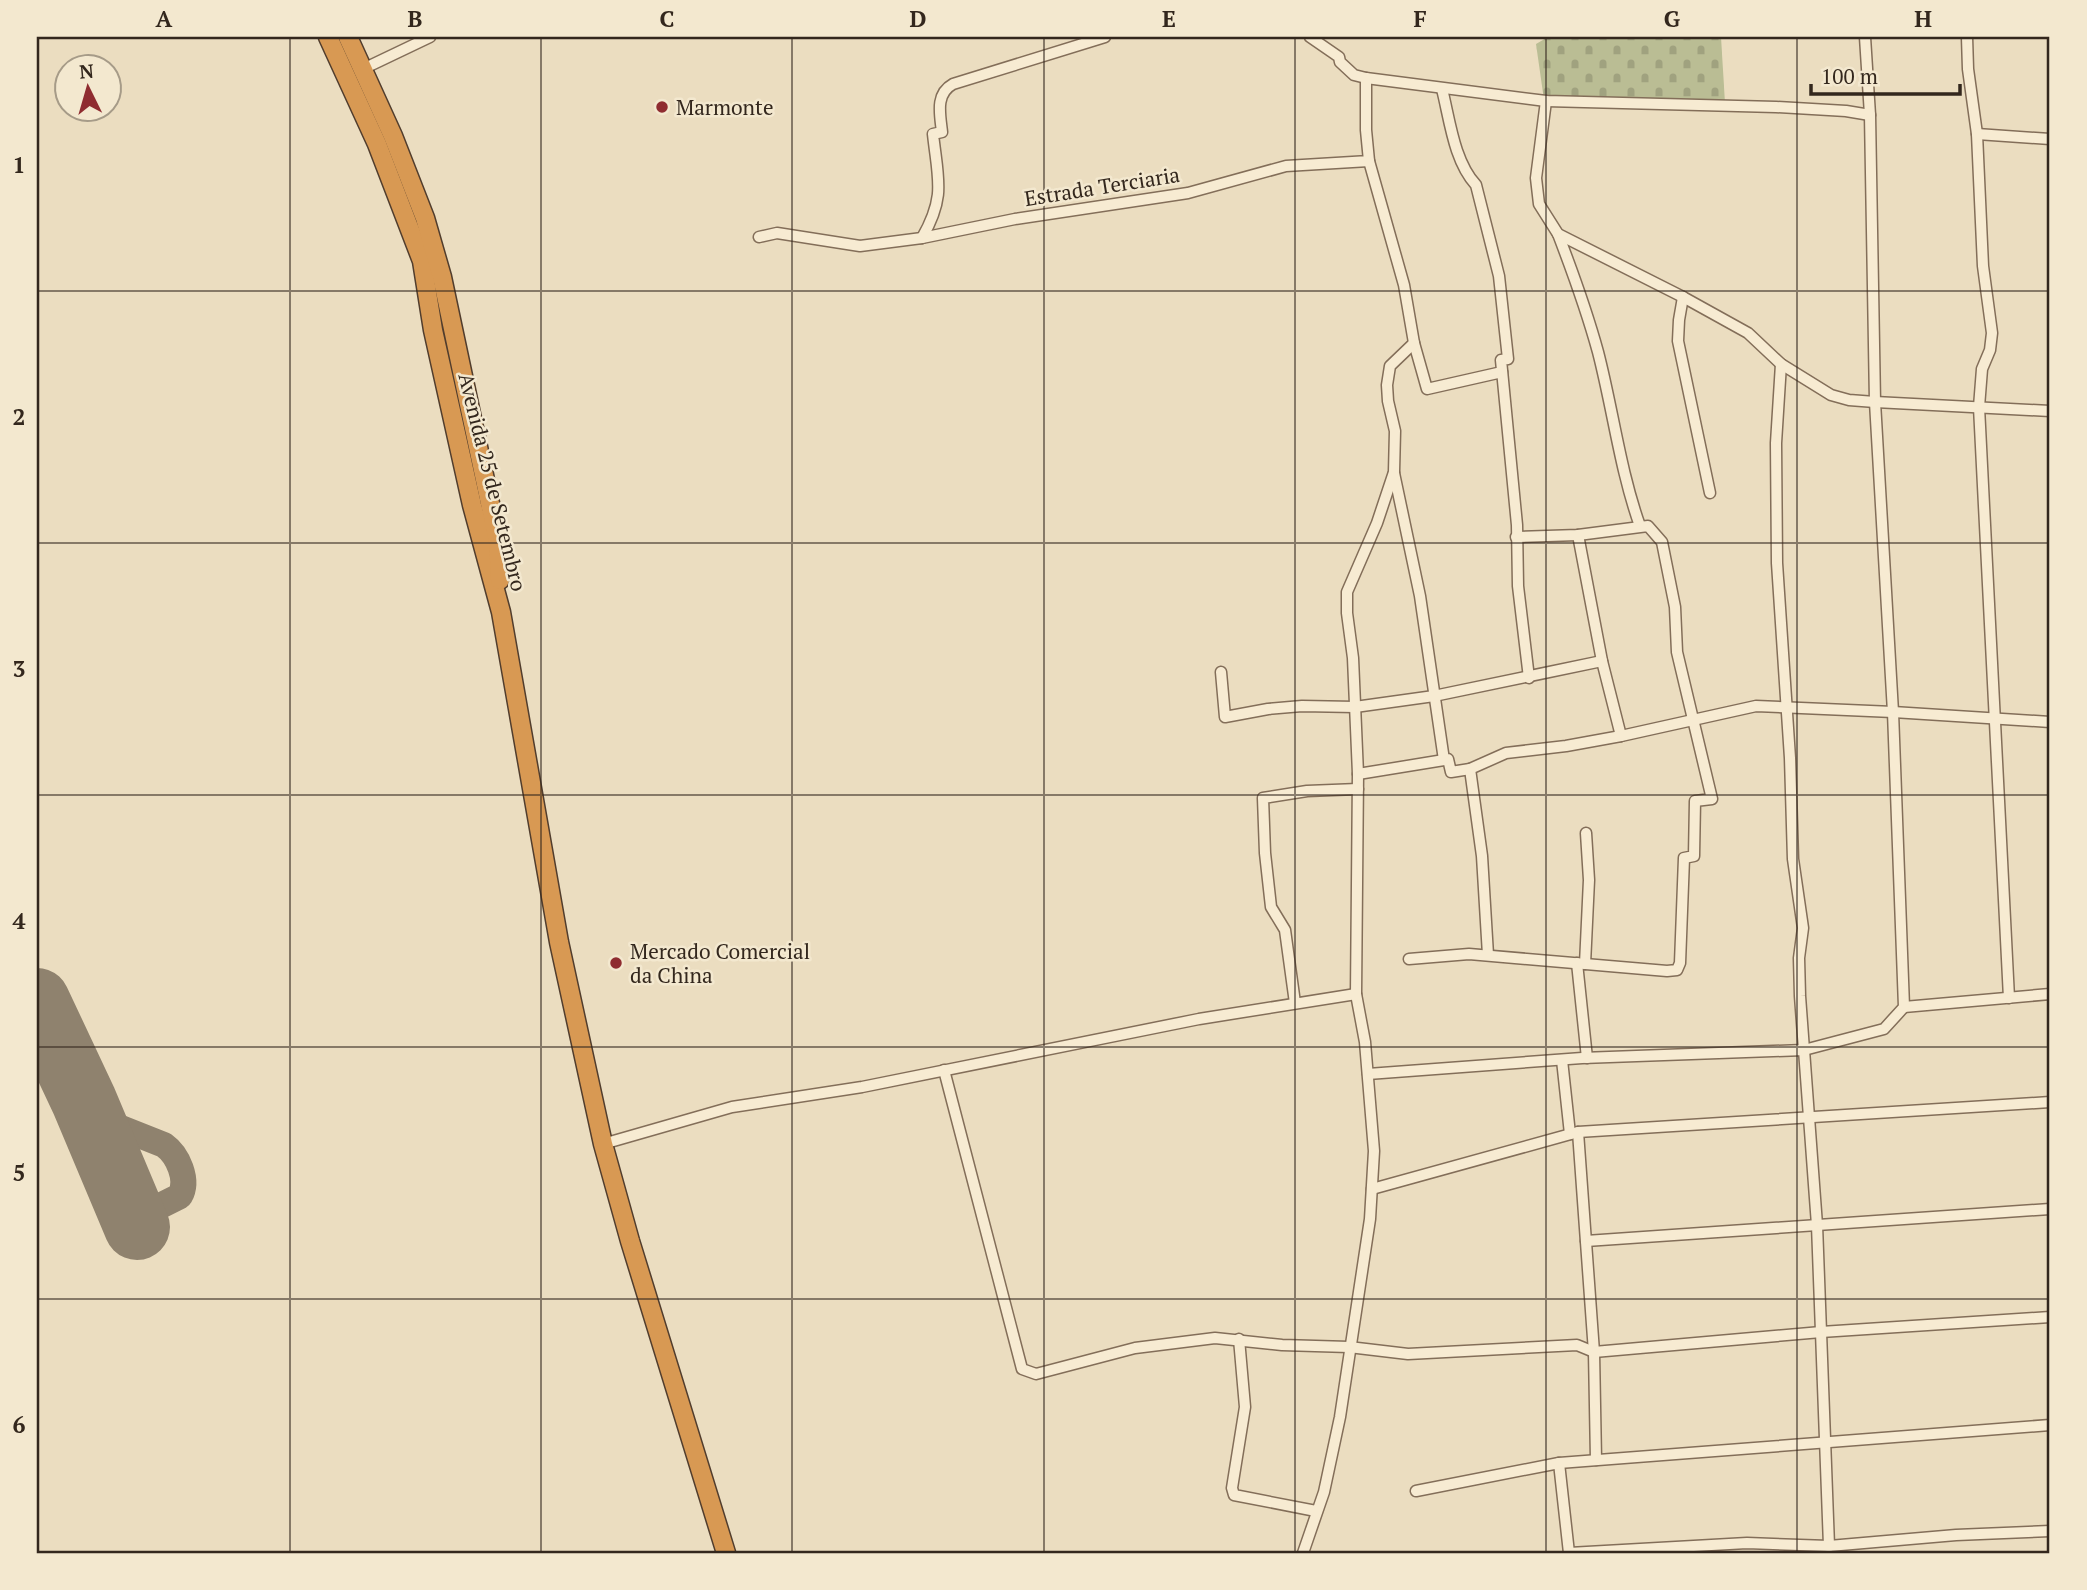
<svg xmlns="http://www.w3.org/2000/svg" width="2087" height="1590" viewBox="0 0 2087 1590" font-family="'PT Serif',serif">
	<defs>
		<pattern id="cemetery-stones" width="16" height="16" patternUnits="userSpaceOnUse" patternTransform="scale(1.75)"><rect width="16" height="16" fill="#babd94"/><path d="M2 7V4a2 2 0 0 1 4 0v3zM10 15v-3a2 2 0 0 1 4 0v3z" fill="#a0a27f"/></pattern>
	</defs>
	<rect width="100%" height="100%" fill="#ebddc0"/>
	<path fill="url(#cemetery-stones)" d="M1548,37H1721L1725,103L1544,100L1536,44Z"/>
	<g fill="none" stroke-linecap="round" stroke-linejoin="round">
		<path stroke="#8f826e" stroke-width="26" d="M84,1101L98,1118L106,1122L164,1145C178,1155 189,1180 180,1196L134,1219"/>
		<path stroke="#8f826e" stroke-width="66" d="M37,1001L84,1101L137,1227"/>
		<g stroke="#836e59" stroke-width="13">
			<g id="street">
				<path d="M1310,37L1339,57L1340,62L1354,75L1366,78L1546,101L1776,107L1846,111L1870,115"/>
				<path d="M1967,37L1968,69L1977,134L1983,266L1992,333L1990,350L1982,369L1979,407L2009,998"/>
				<path d="M363,69L430,37"/>
				<path d="M1442,89C1450,121 1454,161 1476,185L1499,276L1508,359L1501,360L1517,525L1518,586L1529,678"/>
				<path d="M1546,101L1536,178L1539,204L1558,234L1683,297L1748,333L1781,364L1831,395L1849,400L1875,402L2050,411"/>
				<path d="M1977,134L2050,139"/>
				<path d="M1369,161L1404,285L1414,343L1427,389L1502,372"/>
				<path d="M1558,234C1573,273 1587,312 1598,352C1613,410 1620,470 1640,526"/>
				<path d="M759,237L777,233L860,246L922,238L1015,219L1188,193L1286,166L1369,161L1366,130V78"/>
				<path d="M922,238C946,196 938,180 933,134L942,132C940,114 935,94 953,84L1105,37"/>
				<path d="M1683,297L1679,320L1678,341L1710,493"/>
				<path d="M1781,364L1776,443L1777,563L1790,758L1793,859L1803,928L1799,958L1800,996L1817,1225L1829,1546"/>
				<path d="M1394,473L1420,596L1444,760L1448,759L1451,772L1470,769"/>
				<path d="M1578,535L1602,661L1621,736"/>
				<path d="M1221,672L1225,717L1268,709L1302,706L1355,707L1434,696L1602,661"/>
				<path d="M1358,774L1444,760"/>
				<path d="M1488,955L1482,856L1470,769L1506,753L1566,746L1621,736L1756,706L1893,712L2050,722"/>
				<path d="M1409,959L1469,954L1667,971L1677,970L1680,963L1684,858L1694,856L1695,801L1712,799L1677,652L1675,607L1662,542L1648,526L1578,535L1516,537"/>
				<path d="M1577,963L1587,1058"/>
				<path d="M1585,964L1589,880L1586,833"/>
				<path d="M1295,1003L1285,930L1271,907L1265,853L1263,798L1307,791L1358,789"/>
				<path d="M1904,1007L2050,994"/>
				<path d="M1562,1060L1570,1134"/>
				<path d="M944,1070L1022,1369L1036,1374L1135,1348L1215,1338L1282,1345L1349,1347L1408,1354L1577,1345L1594,1352L1821,1332L2050,1317"/>
				<path d="M1368,1074L1582,1058L1804,1050L1884,1029L1904,1007L1893,712L1875,402L1870,115L1865,37"/>
				<path d="M1578,1132L1594,1352L1596,1460"/>
				<path d="M603,1144L732,1107L862,1087L1199,1019L1356,994"/>
				<path d="M1372,1189L1578,1132L2050,1102"/>
				<path d="M1586,1241L2050,1209"/>
				<path d="M1239,1339L1245,1407L1232,1488L1234,1495L1316,1511"/>
				<path d="M1559,1463L1569,1553"/>
				<path d="M1416,1491L1559,1463L2050,1425"/>
				<path d="M1303,1553L1324,1492L1340,1417L1370,1219L1374,1151L1365,1042L1356,994L1358,774L1353,658L1347,613V592L1377,523L1394,472L1395,431L1388,401L1387,385L1390,366L1414,343"/>
				<path d="M1569,1553L1747,1543L1829,1546L1956,1535L2050,1531"/>
			</g>
		</g>
		<g stroke="#513d2d" stroke-width="21">
			<g id="highway">
				<path d="M328,37L377,144L422,261L433,330L472,505L501,612L559,942L603,1144L630,1241L726,1553"/>
				<path d="M348,37L393,136L425,218L442,277L498,541L500,580"/>
			</g>
		</g>
		<use href="#street" stroke="#f7ebd2" stroke-width="10"/>
		<use href="#highway" stroke="#d89953" stroke-width="18"/>
	</g>
	<path fill="none" stroke="#33271d" stroke-width="2" stroke-opacity="0.55" d="M290,37V1553M541,37V1553M792,37V1553M1044,37V1553M1295,37V1553M1546,37V1553M1797,37V1553M37,291H2050M37,543H2050M37,795H2050M37,1047H2050M37,1299H2050"/>
	<g fill="#8f2c30" stroke="#f3e8cf" stroke-width="2.5">
		<circle cx="662" cy="107" r="7"/>
		<circle cx="616" cy="963" r="7"/>
	</g>
	<g text-anchor="middle" dominant-baseline="central" stroke-width="5" stroke-linejoin="round" paint-order="stroke">
		<g font-size="21" fill="#33271d" stroke="#f3e8cf" text-anchor="start">
			<text x="676" y="107">Marmonte</text>
			<text x="630" y="951">Mercado Comercial<tspan x="630" dy="24">da China</tspan></text>
		</g>
		<g font-size="21" fill="#33271d" stroke="#f3e8cf">
			<text transform="translate(1102 186) rotate(-9)">Estrada Terciaria</text>
			<text transform="translate(493 482) rotate(76)">Avenida 25 de Setembro</text>
		</g>
	</g>
	<rect width="2087" height="1590" fill="none" stroke="#f3e8cf" stroke-width="77"/>
	<g transform="translate(88 88) rotate(355)"><circle r="33" fill="#f3e8cf" stroke="#a69b88" stroke-width="2"/>
	<path d="M0-5L12 26L0 18L-12 26Z" fill="#8f2c30"/>
	<text y="-10" font-size="19" font-weight="bold" text-anchor="middle" fill="#33271d">N</text>
	</g>
	<path d="M1811 84v10h149v-10" fill="none" stroke="#33271d" stroke-width="3.5"/>
	<text x="1821" y="84" font-size="21" fill="#33271d" stroke="#f3e8cf" stroke-width="5" paint-order="stroke">100 m</text>
	<rect x="38" y="38" width="2010" height="1514" fill="none" stroke="#33271d" stroke-width="2.5"/>
	<g font-size="23" text-anchor="middle" font-weight="bold" fill="#33271d">
		<text x="164" y="27">A</text>
		<text x="415" y="27">B</text>
		<text x="667" y="27">C</text>
		<text x="918" y="27">D</text>
		<text x="1169" y="27">E</text>
		<text x="1420" y="27">F</text>
		<text x="1672" y="27">G</text>
		<text x="1923" y="27">H</text>
		<text x="19" y="173">1</text>
		<text x="19" y="425">2</text>
		<text x="19" y="677">3</text>
		<text x="19" y="929">4</text>
		<text x="19" y="1181">5</text>
		<text x="19" y="1433">6</text>
	</g>
</svg>
